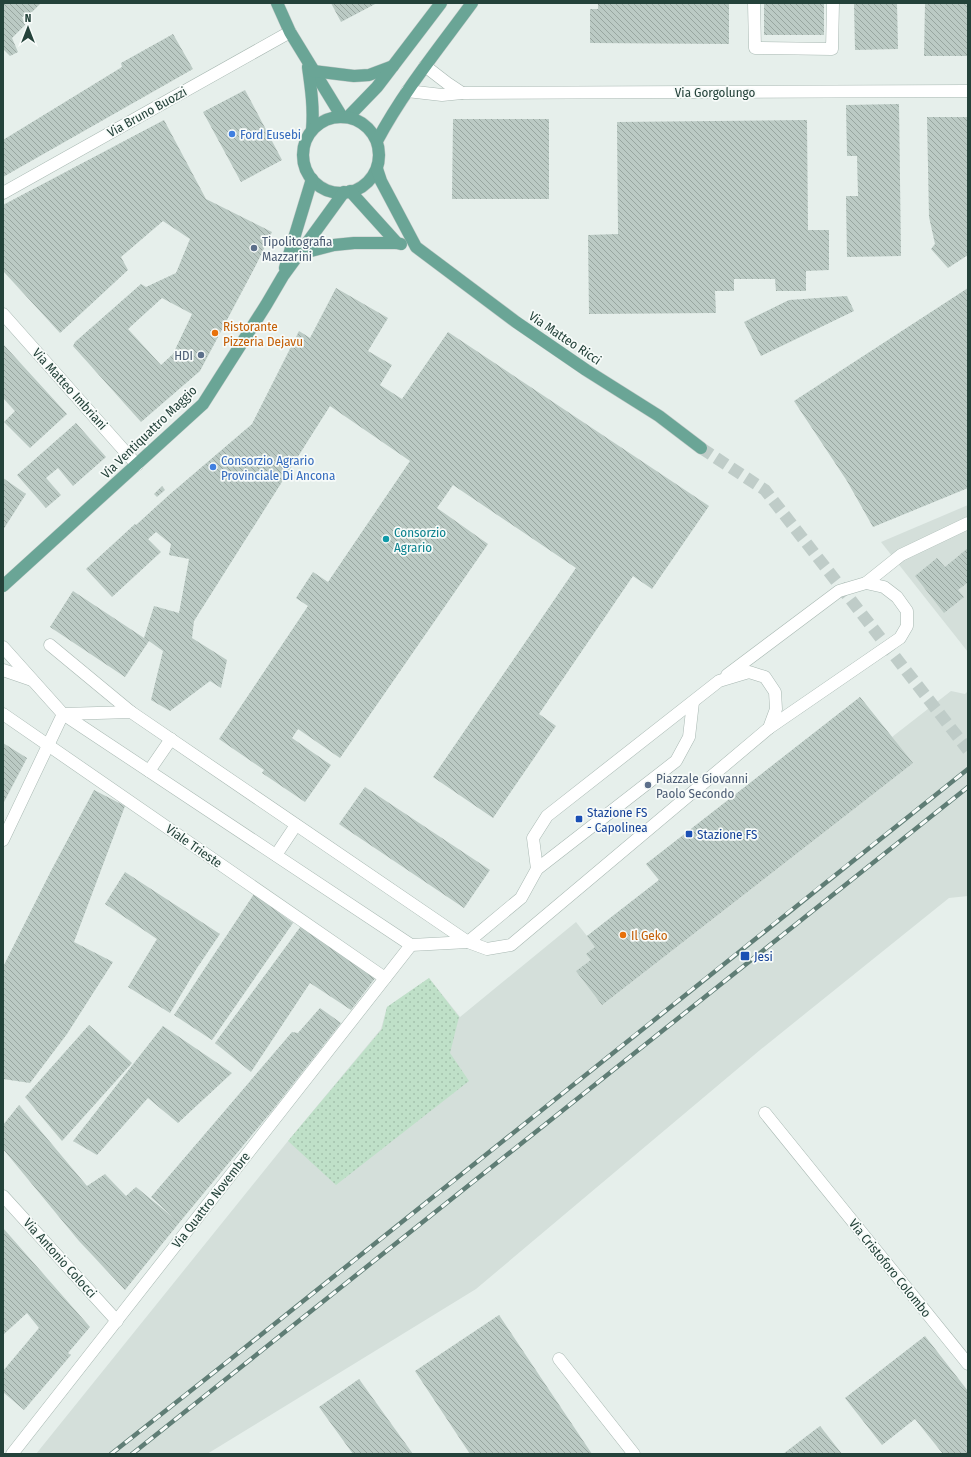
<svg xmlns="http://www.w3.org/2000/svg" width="971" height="1457" viewBox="0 0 971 1457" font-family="'Fira Sans Condensed',sans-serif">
	<defs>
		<pattern id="green-dots" width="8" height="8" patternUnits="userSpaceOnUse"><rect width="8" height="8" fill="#bfe0c8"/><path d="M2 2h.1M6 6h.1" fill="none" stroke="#a4c1ad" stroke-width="1.8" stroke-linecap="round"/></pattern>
		<pattern id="building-back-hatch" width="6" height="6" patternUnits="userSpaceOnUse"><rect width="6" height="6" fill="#bbcac4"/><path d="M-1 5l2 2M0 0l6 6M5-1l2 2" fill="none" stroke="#98a6a0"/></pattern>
	</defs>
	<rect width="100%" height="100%" fill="#e6efeb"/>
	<g fill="#d4dfda">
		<path d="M968,505V652L881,542Z"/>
		<path d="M951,691L965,694L968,691V896L949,898L760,1050L476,1289L207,1454H36L288,1141L381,1029L387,1007L429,978L460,1017L576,922L587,936L659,880L646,864L860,697L892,737Z"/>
	</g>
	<path fill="url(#green-dots)" d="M429,978L459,1017L450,1053L469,1081L336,1185L288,1141L382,1029L387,1007Z"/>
	<g fill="url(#building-back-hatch)" fill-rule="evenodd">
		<path d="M3,3H41L32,12L22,17L25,25L12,38L18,52L10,56L3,49Z"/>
		<path d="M331,3H377L341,22Z"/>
		<path d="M598,3H729V44L590,43V9H598Z"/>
		<rect x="764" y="3" width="60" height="32"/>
		<path d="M854,3H897L898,49L855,50Z"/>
		<path d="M925,3H968V56H924Z"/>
		<path d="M173,34L193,69L3,177V140L122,67L121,63Z"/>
		<path d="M245,90L282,160L241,182L203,112Z"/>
		<path d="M899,104L901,256L847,257L846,196H858L857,156H847L846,105Z"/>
		<path d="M927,117H968V255L948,268L931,249L935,244L929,217Z"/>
		<path d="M453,119H549V199H452Z"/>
		<path d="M164,120L206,199L272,232L256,265L200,371L141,422L73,346L75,342L141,284L146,287L176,273L190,239L163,221L121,257L128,270L60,333L3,271V205ZM162,298L192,314L173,354L161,365L128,329Z"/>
		<path d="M807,120L808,230H829V270L806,271V291H776L775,279H734V291H715L716,313L589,314L588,235L618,234L617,122Z"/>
		<path d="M336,288L388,318L368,351L392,365L380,385L402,399L448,332L709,506L652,589L633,576L539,714L556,726L493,818L433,777L576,568L453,485L437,508L488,544L340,758L298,729L292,738L331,765L305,802L262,773L264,770L219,739L308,606L296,598L313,572L328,582L410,461L330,406L194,621L192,638L227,660L221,688L210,681L170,711L151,700L163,651L149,641L125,677L50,627L73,591L144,638L154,606L179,613L189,559L169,555L171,544L156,532L148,539L161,552L112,597L86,569L135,524L136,525L169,495L252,424L299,331L310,338Z"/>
		<path d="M968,288V488L873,527L847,481L794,401Z"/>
		<path d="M847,296L854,311L761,356L744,322L789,300Z"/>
		<path d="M3,344L67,414L30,448L4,422L15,411L3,398Z"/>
		<path d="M76,423L106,457L73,486L58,468L46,478L61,495L46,508L17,475Z"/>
		<path d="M3,478L26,494L3,530Z"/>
		<path d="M162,486L165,490L157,497L154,494Z"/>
		<path d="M968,548V584L967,583L958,590L964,597L944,613L915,576L937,558L945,567Z"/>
		<path d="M860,697L913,763L602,1005L576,971L591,960L586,954L595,947L587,936L659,880L646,864Z"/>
		<path d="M3,743L27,758L3,804Z"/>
		<path d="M365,787L490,870L464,908L339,824Z"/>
		<path d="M94,790L125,806L74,942L113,962L67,1034L30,1083L3,1079V967L51,871Z"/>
		<path d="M125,872L220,934L197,968L170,1013L128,987L157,939L105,904Z"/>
		<path d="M254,894L293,923L212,1040L174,1015Z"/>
		<path d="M301,926L376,977L351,1010L310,983L251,1072L215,1043Z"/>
		<path d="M320,1008L341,1023L271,1112L179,1223L125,1290L79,1241L3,1149V1125L19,1105L87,1186L105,1174L126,1196L136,1187L175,1219L151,1197L292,1032L298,1033Z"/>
		<path d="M89,1025L132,1063L62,1141L25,1097Z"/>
		<path d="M163,1026L232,1073L178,1123L148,1098L97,1155L73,1141Z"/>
		<path d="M3,1228L90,1327L68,1353L71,1355L24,1410L3,1392V1371L39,1328L27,1313L3,1335Z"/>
		<path d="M499,1315L592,1454H470L415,1371Z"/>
		<path d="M925,1336L968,1391V1454H943L915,1419L882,1445L845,1398Z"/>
		<path d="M359,1379L413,1454H353L319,1407Z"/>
		<path d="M820,1426L842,1454H783Z"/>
	</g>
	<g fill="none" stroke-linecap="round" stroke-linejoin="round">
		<path stroke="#bfccc8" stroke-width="12" stroke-dasharray="12 6" stroke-linecap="butt" d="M701,448L765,490L968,750"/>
		<g stroke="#a8b8b2" stroke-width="13">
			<g id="minor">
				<path d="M754,3L755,48L832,49L833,3"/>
				<path d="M425,66L447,83L462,93"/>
				<path d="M407,91L442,95L462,93L968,91"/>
				<path d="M3,193L290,32"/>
				<path d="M3,314L137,465"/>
				<path d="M866,583L901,555L968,523"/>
				<path d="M50,645L131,712"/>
				<path d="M3,647L63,714L411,945L468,942"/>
				<path d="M3,670L32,680"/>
				<path d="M727,675L839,591L866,583L884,587L897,597L907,611V626L900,638L769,728"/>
				<path d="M3,714L385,978"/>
				<path d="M149,771L171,739"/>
				<path d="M3,840L63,714L131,712L468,942L487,949L511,945L769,728L776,709L775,692L765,677L749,672L719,681L547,816L533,838L537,869"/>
				<path d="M276,855L296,825"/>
				<path d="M468,942L521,898L537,869L676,761L689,737L693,702"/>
				<path d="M765,1113L968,1364"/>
				<path d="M3,1196L117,1321"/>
				<path d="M559,1359L634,1454"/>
				<path d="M12,1454L411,945"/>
			</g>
		</g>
		<g stroke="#c2cac8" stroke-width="13">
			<g id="major">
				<path d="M277,3L290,32L342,117"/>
				<path d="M308,67C311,88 314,109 312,130"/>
				<path d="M313,71L354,76L369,75L393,66"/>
				<path d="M348,117L377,87L441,3"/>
				<circle cx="341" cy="155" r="38"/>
				<path d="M377,141C403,92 439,48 472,3"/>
				<path d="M377,169L381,181L416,247L516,322L586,370L659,416L701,448"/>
				<path d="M350,191L397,243L401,244"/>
				<path d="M299,254L334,245L354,243H397"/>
				<path d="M285,268L312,179"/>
				<path d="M3,586L203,404L266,305L283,276L344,192"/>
			</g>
		</g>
		<use href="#minor" stroke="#fff" stroke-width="12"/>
		<use href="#major" stroke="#6aa596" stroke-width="12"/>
		<g stroke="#5f7d75" stroke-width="4.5">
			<g id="rail">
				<path d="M111,1454C398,1227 682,996 968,769"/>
				<path d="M132,1454L968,787"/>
			</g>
		</g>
		<use href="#rail" stroke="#f7fbf9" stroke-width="3" stroke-dasharray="9" stroke-linecap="butt"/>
	</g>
	<g fill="#3f7fe0" stroke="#f7fbf9" stroke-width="1.5">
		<circle cx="232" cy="134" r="4"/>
		<circle cx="213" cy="467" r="4"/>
	</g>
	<g fill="#5c6f8a" stroke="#f7fbf9" stroke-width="1.5">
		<circle cx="254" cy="248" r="4"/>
		<circle cx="201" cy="355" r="4"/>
		<circle cx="648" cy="785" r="4"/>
	</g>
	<g fill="#e8710a" stroke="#f7fbf9" stroke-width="1.5">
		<circle cx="215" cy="333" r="4"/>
		<circle cx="623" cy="935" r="4"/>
	</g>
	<circle fill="#0f9aa8" stroke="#f7fbf9" stroke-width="1.5" cx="386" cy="539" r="4"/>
	<g fill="#1a4fb4" stroke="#f7fbf9" stroke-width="1.5">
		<rect x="575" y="815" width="8" height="8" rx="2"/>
		<rect x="685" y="830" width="8" height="8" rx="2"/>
		<rect x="740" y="951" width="10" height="10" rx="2"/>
	</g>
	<g text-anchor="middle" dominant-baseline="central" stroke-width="3.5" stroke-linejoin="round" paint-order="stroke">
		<g font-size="13" fill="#24423a" stroke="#f7fbf9">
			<text x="715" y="92">Via Gorgolungo</text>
			<text transform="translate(147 112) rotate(-29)">Via Bruno Buozzi</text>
			<text transform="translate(565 338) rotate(34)">Via Matteo Ricci</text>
			<text transform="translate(70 389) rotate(48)">Via Matteo Imbriani</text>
			<text transform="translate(149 432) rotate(-44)">Via Ventiquattro Maggio</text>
			<text transform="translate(194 846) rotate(35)">Viale Trieste</text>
			<text transform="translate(211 1200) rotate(-52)">Via Quattro Novembre</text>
			<text transform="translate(60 1258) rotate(48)">Via Antonio Colocci</text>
			<text transform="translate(890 1268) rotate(51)">Via Cristoforo Colombo</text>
		</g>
		<g font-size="13" fill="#366cbe" stroke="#f7fbf9" text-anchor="start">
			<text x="240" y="134">Ford Eusebi</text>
			<text x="221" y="460">Consorzio Agrario<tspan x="221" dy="15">Provinciale Di Ancona</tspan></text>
		</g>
		<g font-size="13" fill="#4e5e75" stroke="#f7fbf9" text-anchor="start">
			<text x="262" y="241">Tipolitografia<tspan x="262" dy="15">Mazzarini</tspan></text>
			<text x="193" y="355" text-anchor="end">HDI</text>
			<text x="656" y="778">Piazzale Giovanni<tspan x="656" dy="15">Paolo Secondo</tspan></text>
		</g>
		<g font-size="13" fill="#c56008" stroke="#f7fbf9" text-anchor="start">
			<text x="223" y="326">Ristorante<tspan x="223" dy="15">Pizzeria Dejavu</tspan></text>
			<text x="631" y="935">Il Geko</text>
		</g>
		<g font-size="13" fill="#0d838f" stroke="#f7fbf9" text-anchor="start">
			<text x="394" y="532">Consorzio<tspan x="394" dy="15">Agrario</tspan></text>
		</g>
		<g font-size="13" fill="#164399" stroke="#f7fbf9" text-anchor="start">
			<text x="587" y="812">Stazione FS<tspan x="587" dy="15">- Capolinea</tspan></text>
			<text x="697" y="834">Stazione FS</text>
			<text x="754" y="956">Jesi</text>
		</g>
	</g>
	<rect width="971" height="1457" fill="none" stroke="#24423a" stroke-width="8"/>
	<g transform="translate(28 28)" stroke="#f7fbf9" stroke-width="3" paint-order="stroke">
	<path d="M0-3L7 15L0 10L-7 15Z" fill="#24423a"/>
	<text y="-6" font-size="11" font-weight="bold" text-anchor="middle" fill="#24423a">N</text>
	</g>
</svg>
